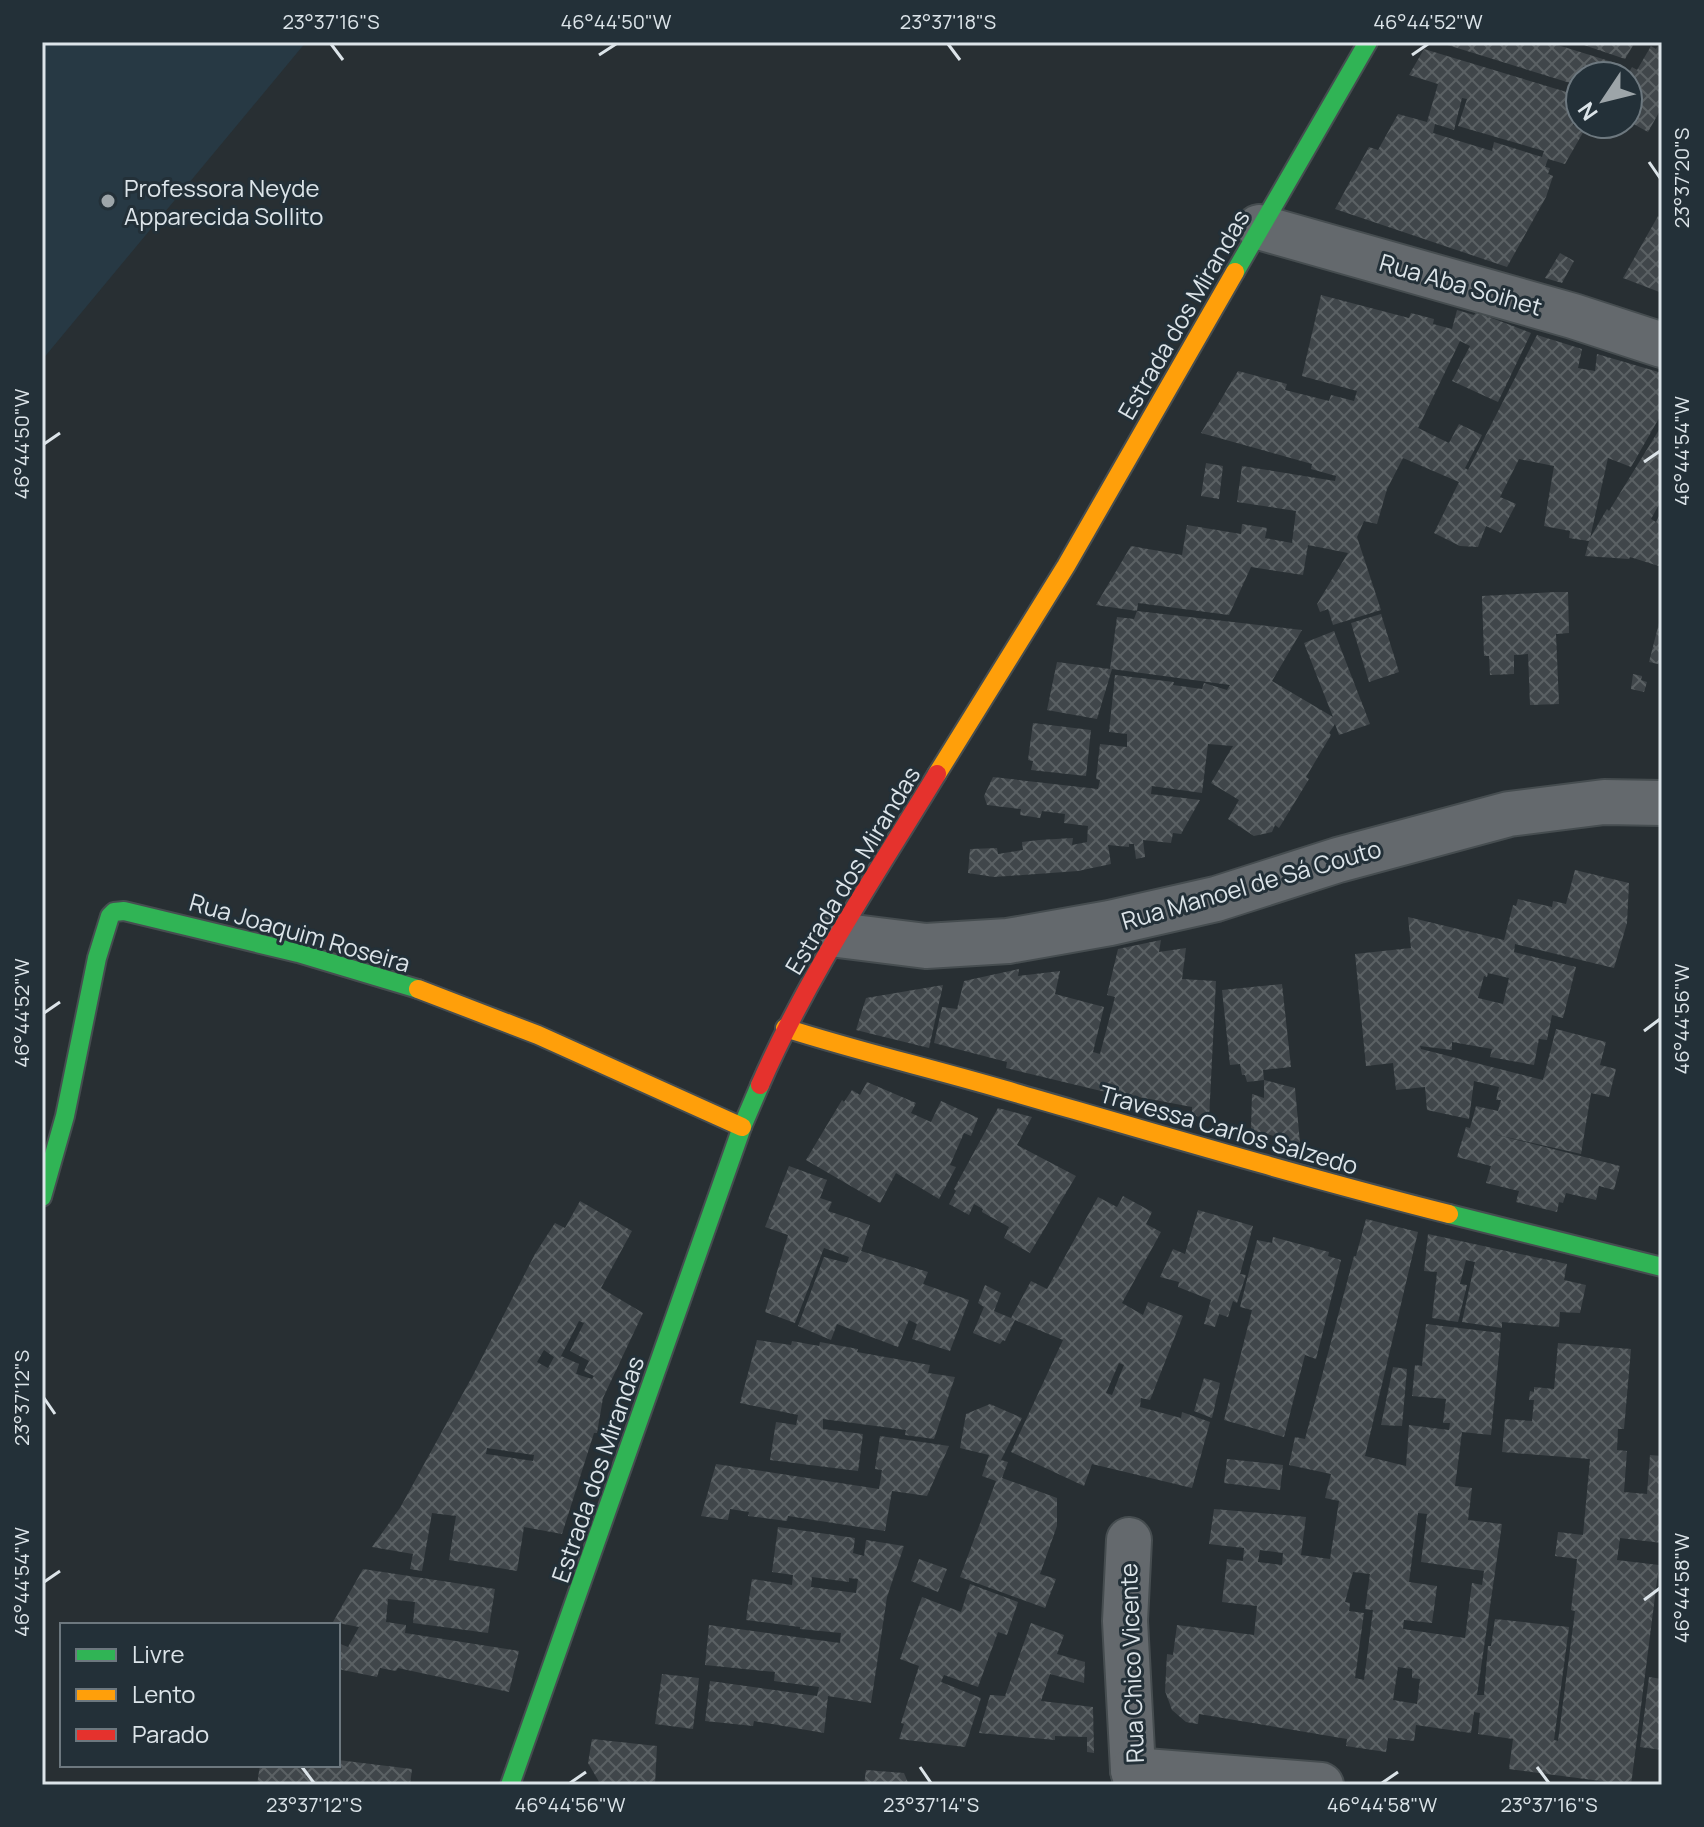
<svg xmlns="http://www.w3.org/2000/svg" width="1704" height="1827" viewBox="0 0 1704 1827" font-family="Manrope,sans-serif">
	<defs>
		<pattern id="building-cross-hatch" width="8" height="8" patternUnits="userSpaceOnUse" patternTransform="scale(2)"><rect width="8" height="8" fill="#40464a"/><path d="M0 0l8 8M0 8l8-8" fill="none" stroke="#5b6164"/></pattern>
	</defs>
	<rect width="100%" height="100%" fill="#282f33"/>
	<path fill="#273944" d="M42,42H306L42,360Z"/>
	<g fill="url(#building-cross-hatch)" fill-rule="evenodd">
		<path d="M1548,42L1622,65L1616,76H1580V86L1441,43Z"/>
		<path d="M1575,42H1635L1625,59Z"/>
		<path d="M1660,42H1662V107L1648,132L1628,121V74L1632,67L1637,70L1651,46L1656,49Z"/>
		<path d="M1424,49L1580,96V114L1577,113L1573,125L1585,129L1565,164L1548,159L1545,167L1550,168L1548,174L1553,176L1546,197L1507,267L1335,209L1369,147L1378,150L1398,114L1427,122L1438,84L1409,75ZM1462,98L1467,99L1458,126L1544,151L1542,157L1494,142L1492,151L1433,133L1435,124L1454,130Z"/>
		<path d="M1658,216L1662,218V293L1623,278Z"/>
		<path d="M1560,253L1574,261L1562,283L1545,278Z"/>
		<path d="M1321,295L1409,318L1411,313L1434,319L1433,324L1452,329L1457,310L1474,315L1476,312L1531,333L1498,402L1452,381L1470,346L1460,341L1423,418L1418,428L1449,443L1459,424L1482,435L1465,468L1468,470L1537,335L1582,349L1578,368L1595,371L1597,354L1662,373V413L1631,467L1608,458L1590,538L1607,509L1609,511L1662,425V499L1651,519L1656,522L1662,510V567L1630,557L1629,559L1585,556L1589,541L1569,538L1570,531L1544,526L1554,466L1519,459L1500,497L1516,504L1501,533L1486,526L1478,547L1460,546L1434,533L1459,482L1403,458L1387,489L1377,524L1364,521L1357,537L1381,610L1333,625L1328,609L1320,612L1317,604L1348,553L1308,545L1303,575L1251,567L1229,615L1138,603L1137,611L1096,605L1131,546L1182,555L1187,525L1241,534L1242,524L1267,528L1265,538L1292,543L1296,511L1237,502L1242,466L1335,481L1336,476L1311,469L1312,464L1201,433L1238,371L1287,384L1285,390L1329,401L1331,395L1354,401L1357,391L1302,376Z"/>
		<path d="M1206,463L1223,466L1219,499L1201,496Z"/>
		<path d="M1555,592H1568L1569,633L1556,634L1559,704L1530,705L1528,654L1514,655V674L1490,675L1489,656H1484L1482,596Z"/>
		<path d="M1137,611L1302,630L1272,681L1333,717L1304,643L1334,631L1370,724L1339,735L1335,724L1329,733L1331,735L1306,777L1309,779L1279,828L1275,825L1272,832L1254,836L1228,819L1239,800L1211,783L1233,746L1208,744L1202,793L1152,786L1151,794L1200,800L1181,834L1173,833L1171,843L1143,840L1145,857L1136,859L1134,844H1129V847L1108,845L1111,864L1078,871L994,877L968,873L970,849L997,848L998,854L1023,850L1022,842L1039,840L1073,838L1072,845L1087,842L1088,826L1064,823L1065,814L1042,811L1040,818L1020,815L1021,809L987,805L984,796L993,777L1098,789L1100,780L1096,779L1100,744L1127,747V734L1109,732L1115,675L1174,682L1173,685L1202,689L1204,683L1227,690L1230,685L1112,669L1097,719L1047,710L1057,662L1110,669L1117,617L1134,619Z"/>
		<path d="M1381,614L1399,672L1369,682L1351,623Z"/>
		<path d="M1659,623L1662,624V665L1649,662Z"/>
		<path d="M1633,674L1642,676L1641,680L1647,682L1644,692L1631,689Z"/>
		<path d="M1033,723L1091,730L1086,776L1031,770L1033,761L1028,760Z"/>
		<path d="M1575,870L1629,883L1627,923L1614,968L1515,944L1514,952L1576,967L1563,1018L1552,1015L1547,1040L1539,1039L1534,1065L1490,1057L1492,1049L1452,1042V1050L1420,1046L1421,1049L1543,1080L1556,1029L1606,1042L1600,1065L1616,1069L1609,1097L1591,1093L1581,1154L1493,1134L1620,1166L1614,1190L1599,1186L1596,1200L1566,1193L1563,1203L1559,1202L1557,1212L1516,1202L1519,1191L1486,1183L1491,1166L1457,1157L1466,1127L1470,1128L1476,1106L1498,1111L1501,1100H1496L1499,1087L1474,1081L1469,1119L1427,1110L1425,1087L1396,1090L1393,1063L1366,1066L1355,954L1411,948L1408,917L1504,940L1513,905L1516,906L1518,899L1552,907L1553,901L1566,904ZM1488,973L1509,978L1503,1004L1478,998L1484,976L1487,977Z"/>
		<path d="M1161,940L1159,952L1186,948L1182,979L1216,981L1209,1119L1192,1115V1107L1123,1094L1122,1096L1006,1068L1007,1062L934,1043L942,1007L957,1009L964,981L1019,969L1018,976L1060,971L1055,994L1104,1007L1093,1052L1100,1054L1115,997L1107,995L1118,949Z"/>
		<path d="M1282,984L1291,1067L1263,1070L1264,1080L1247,1082L1245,1075H1242L1240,1064L1230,1065L1222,990Z"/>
		<path d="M943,985L929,1048L856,1030L866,998Z"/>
		<path d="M1264,1080L1295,1088L1300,1143L1251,1130L1252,1094L1264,1098Z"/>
		<path d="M867,1082L916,1103L911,1113L931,1122L941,1101L978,1118L971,1136L964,1133L950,1165L956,1167L939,1199L896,1173L880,1203L806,1160L842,1100L844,1102L852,1090L860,1095Z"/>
		<path d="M998,1108L1032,1117L1017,1145L1076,1176L1030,1253L1004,1238L1009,1227L982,1212L983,1209L974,1204L969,1215L949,1204L956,1191L954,1189Z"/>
		<path d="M789,1166L827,1180L820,1198L832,1202L828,1211L870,1225L861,1251L928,1272L923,1284L969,1300L950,1351L912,1339L917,1324L909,1320L898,1347L837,1324L831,1340L798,1326L824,1257L847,1263L849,1257L824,1248L795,1323L765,1312L788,1235L765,1227Z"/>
		<path d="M1123,1196L1152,1212L1146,1224L1161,1232L1122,1303L1143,1315L1148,1302L1183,1316L1150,1400L1141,1398L1140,1407L1181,1418L1182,1412L1210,1422L1192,1488L1092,1464L1084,1486L1011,1452L1063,1340L1015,1320L1005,1341L1003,1340L1000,1344L973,1333L984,1307L978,1303L985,1285L1001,1293L994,1311L1011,1318L1031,1281L1047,1289L1098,1197L1117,1207ZM1119,1363L1124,1365L1112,1395L1106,1393Z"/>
		<path d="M580,1201L632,1231L601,1288L643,1313L603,1398L597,1433H594L562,1534L524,1527L517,1571L449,1560L456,1516L432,1513L422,1571L410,1569L413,1554L372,1547L400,1508L472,1377L535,1254L555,1223L565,1228ZM579,1321L584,1323L570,1351L589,1361L584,1371L594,1376L592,1379L576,1374L579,1364L561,1356ZM544,1350L554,1357L548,1368L537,1362ZM487,1448L534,1455L533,1461L486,1454Z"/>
		<path d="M1198,1210L1253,1226L1240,1274L1246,1275L1237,1303L1233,1301L1228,1317L1219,1314L1215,1327L1204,1324L1211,1300L1178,1287L1179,1282L1160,1277L1173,1249L1185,1254Z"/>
		<path d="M1366,1219L1418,1232L1365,1456L1406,1466L1409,1425L1449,1430L1450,1423H1443L1446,1399L1412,1396L1415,1365L1422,1366L1426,1324L1501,1333L1491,1435L1462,1432L1455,1486L1472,1488L1468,1520L1502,1524L1477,1695H1484L1488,1646H1491L1495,1619L1569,1627L1554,1740L1558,1741L1575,1611L1571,1610L1577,1559L1555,1556L1558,1532L1583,1535L1590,1459L1502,1452L1505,1419L1532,1421L1534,1400H1529L1530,1391L1534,1392V1387L1554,1389L1558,1343L1631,1349L1624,1429H1618L1617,1450L1627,1451L1624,1492L1647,1494L1650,1455L1662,1456V1543L1620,1538L1617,1560L1659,1565L1631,1785L1509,1769L1513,1739L1478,1734L1480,1713L1474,1712L1471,1733L1416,1725L1414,1741L1388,1738L1386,1752L1346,1746L1347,1739L1199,1714L1198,1724L1186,1722L1172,1710L1165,1691L1167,1654L1173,1655L1177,1625L1254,1635L1257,1606L1222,1602L1227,1559L1243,1561L1244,1548L1209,1544L1214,1509L1306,1517L1301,1555L1330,1559L1339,1501L1325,1498L1331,1474L1289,1465L1295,1437L1305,1439L1354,1256H1356ZM1418,1513L1427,1514L1421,1562L1484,1571L1482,1585L1472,1583L1465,1638L1403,1629L1404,1620L1432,1623L1437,1586L1409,1582ZM1260,1550L1283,1553L1282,1565L1258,1562ZM1353,1572L1370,1574L1365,1609L1373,1610L1364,1680L1355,1678L1364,1613L1349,1611L1350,1603L1345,1602ZM1398,1667L1412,1669V1678L1420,1679L1417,1704L1393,1700Z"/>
		<path d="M1428,1234L1567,1264L1564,1280L1586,1285L1580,1313L1560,1312L1559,1327L1502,1322V1328L1462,1322L1475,1262L1466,1260L1460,1284L1467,1285L1458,1322L1432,1318L1437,1272L1424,1271Z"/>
		<path d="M1273,1237L1329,1252L1328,1256L1341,1260L1316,1359L1305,1355L1284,1437L1224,1420L1252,1310L1240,1307L1257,1240L1272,1243Z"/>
		<path d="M757,1340L791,1345L792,1341L819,1346L820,1342L858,1349L857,1352L930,1365L928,1373L955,1377L934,1439L905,1435L906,1430L823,1419V1429L863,1434L858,1471L770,1460L776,1422L796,1425L798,1415L740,1403Z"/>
		<path d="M1393,1367L1407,1369L1402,1426L1381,1425Z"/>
		<path d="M1204,1378L1220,1383L1212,1418L1194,1411Z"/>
		<path d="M990,1404L1022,1418L1001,1460L1008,1462L1002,1478L1057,1498V1526L1040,1574L1056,1579L1045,1608L960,1577L996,1481L982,1476L989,1455L960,1448L966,1414Z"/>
		<path d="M880,1436L949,1446L927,1496L892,1491L885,1531L788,1516L787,1521L748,1516L749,1512L730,1509L728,1520L701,1516L716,1464L879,1489L882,1470L875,1469Z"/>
		<path d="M1227,1459L1283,1465L1280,1490L1224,1483Z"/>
		<path d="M778,1527L855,1538L853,1553L864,1556L866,1540L904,1546L887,1597L871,1703L828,1696L824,1733L754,1721L753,1726L705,1721L710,1681L817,1696L819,1687L774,1681L775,1672L705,1665L709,1625L840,1643L841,1633L800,1629V1627L746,1620L752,1579L792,1585L793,1575L772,1572ZM812,1577L849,1582V1578L858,1579L856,1593L811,1587Z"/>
		<path d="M919,1559L947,1569L938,1592L911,1581Z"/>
		<path d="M363,1569L495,1589L488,1633L413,1623L415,1602L388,1599L386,1622L406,1625L405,1633L519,1651L509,1692L398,1668L396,1671L380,1668L377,1677L338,1669V1643L348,1647L359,1627L333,1622Z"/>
		<path d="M970,1584L1018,1602L1007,1635L998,1632L978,1687L944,1675L941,1682L981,1698L965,1747L899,1739L904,1724L901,1723L919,1666L900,1659L922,1597L961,1612Z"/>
		<path d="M1031,1623L1064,1635L1057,1654L1085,1662L1084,1683L1050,1674L1041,1701L1093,1707L1094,1753L1087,1752V1737L1055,1736V1740L979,1733L990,1695L1005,1696Z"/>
		<path d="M662,1674L699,1678L693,1729L655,1724Z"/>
		<path d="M1649,1677L1662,1679V1750L1640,1747Z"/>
		<path d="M592,1739L657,1746L655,1785H601L588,1763Z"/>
		<path d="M338,1760L412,1769L410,1785H257L260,1765H338Z"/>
		<path d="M866,1770L904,1773L909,1785H864Z"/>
	</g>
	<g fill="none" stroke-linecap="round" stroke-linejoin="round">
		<g stroke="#464d50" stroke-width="48">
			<g id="street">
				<path d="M1259,227L1573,316L1662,345"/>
				<path d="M838,935L926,946L1008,941L1110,923L1216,899L1338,860L1509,814L1604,802L1662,803"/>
				<path d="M1129,1540L1125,1621L1133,1770L1137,1785"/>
				<path d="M1133,1770L1321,1785"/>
			</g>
		</g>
		<g stroke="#464d50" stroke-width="22">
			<g id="fast">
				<path d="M1235,272L1368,42"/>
				<path d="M42,1197L65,1116L97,958L110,916L114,912L124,911L298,953L418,989"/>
				<path d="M1449,1214L1662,1267"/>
				<path d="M510,1785L742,1127L760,1085"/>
			</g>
		</g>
		<g stroke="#464d50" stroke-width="22">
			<g id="slow">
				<path d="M937,774L1066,566L1235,272"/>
				<path d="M418,989L538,1035L742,1127"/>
				<path d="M785,1028C857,1051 930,1068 1002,1089C1151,1132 1299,1176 1449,1214"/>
			</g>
		</g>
		<g stroke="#464d50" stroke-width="22">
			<path id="jam" d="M760,1085C808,975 875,876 937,774"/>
		</g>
		<use href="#street" stroke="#64696d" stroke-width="44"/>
		<use href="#fast" stroke="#30b455" stroke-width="18"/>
		<use href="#slow" stroke="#ff9f0a" stroke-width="18"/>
		<use href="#jam" stroke="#e5322d" stroke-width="18"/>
	</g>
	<path fill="none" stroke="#dce4e9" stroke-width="3" d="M331,44L343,60M948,44L960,60M599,55L616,44M1412,55L1428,44M1649,162L1660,178M44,444L60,433M1644,462L1660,451M44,1013L60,1002M1644,1031L1660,1019M44,1398L55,1414M44,1582L60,1571M1644,1600L1660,1588M302,1767L314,1783M920,1767L931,1783M1537,1767L1549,1783M570,1783L586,1772M1382,1783L1398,1772"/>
	<circle fill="#9da5a9" stroke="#233038" stroke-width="3" cx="108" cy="201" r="8"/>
	<g text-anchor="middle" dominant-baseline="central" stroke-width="6" stroke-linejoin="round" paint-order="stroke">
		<g font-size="24" fill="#dce4e9" stroke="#233038" text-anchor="start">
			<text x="124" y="187">Professora Neyde<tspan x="124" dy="28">Apparecida Sollito</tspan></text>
		</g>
		<g font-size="24" fill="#dce4e9" stroke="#233038">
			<text transform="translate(1461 284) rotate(16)">Rua Aba Soihet</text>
			<text transform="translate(1183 314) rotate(-60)">Estrada dos Mirandas</text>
			<text transform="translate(852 870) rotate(-59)">Estrada dos Mirandas</text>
			<text transform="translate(1251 884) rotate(-16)">Rua Manoel de Sá Couto</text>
			<text transform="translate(300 932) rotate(16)">Rua Joaquim Roseira</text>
			<text transform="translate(1229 1129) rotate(16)">Travessa Carlos Salzedo</text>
			<text transform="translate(597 1469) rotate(-71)">Estrada dos Mirandas</text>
			<text transform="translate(1131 1663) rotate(-92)">Rua Chico Vicente</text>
		</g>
	</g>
	<rect width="1704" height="1827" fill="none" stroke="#233038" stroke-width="88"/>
	<rect x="60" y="1623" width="280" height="144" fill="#233038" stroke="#6d787f" stroke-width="2"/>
	<rect x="76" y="1649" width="40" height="12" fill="#30b455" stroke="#6d787f" stroke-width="2"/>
	<text x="132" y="1663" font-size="24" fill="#dce4e9">Livre</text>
	<rect x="76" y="1689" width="40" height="12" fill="#ff9f0a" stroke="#6d787f" stroke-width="2"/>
	<text x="132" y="1703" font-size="24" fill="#dce4e9">Lento</text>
	<rect x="76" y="1729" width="40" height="12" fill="#e5322d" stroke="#6d787f" stroke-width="2"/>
	<text x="132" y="1743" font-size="24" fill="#dce4e9">Parado</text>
	<g transform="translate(1604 100) rotate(235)"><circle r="38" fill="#233038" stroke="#6d787f" stroke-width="2"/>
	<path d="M0-6L14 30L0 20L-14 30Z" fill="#9da5a9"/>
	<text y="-12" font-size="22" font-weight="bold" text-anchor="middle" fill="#dce4e9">N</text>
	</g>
	<rect x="44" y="44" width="1616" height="1739" fill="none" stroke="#dce4e9" stroke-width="3"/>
	<g font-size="20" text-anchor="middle" fill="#dce4e9">
		<text x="331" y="29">23°37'16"S</text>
		<text x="616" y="29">46°44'50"W</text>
		<text x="948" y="29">23°37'18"S</text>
		<text x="1428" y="29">46°44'52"W</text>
		<text transform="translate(1682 178) rotate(-90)" y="7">23°37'20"S</text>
		<text transform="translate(22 444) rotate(-90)" y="7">46°44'50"W</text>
		<text transform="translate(1682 451) rotate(-90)" y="7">46°44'54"W</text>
		<text transform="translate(22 1013) rotate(-90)" y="7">46°44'52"W</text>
		<text transform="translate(1682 1019) rotate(-90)" y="7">46°44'56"W</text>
		<text transform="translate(22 1398) rotate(-90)" y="7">23°37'12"S</text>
		<text transform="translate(22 1582) rotate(-90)" y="7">46°44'54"W</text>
		<text transform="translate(1682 1588) rotate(-90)" y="7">46°44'58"W</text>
		<text x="314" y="1812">23°37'12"S</text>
		<text x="570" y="1812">46°44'56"W</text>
		<text x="931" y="1812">23°37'14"S</text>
		<text x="1382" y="1812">46°44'58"W</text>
		<text x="1549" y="1812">23°37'16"S</text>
	</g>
</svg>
